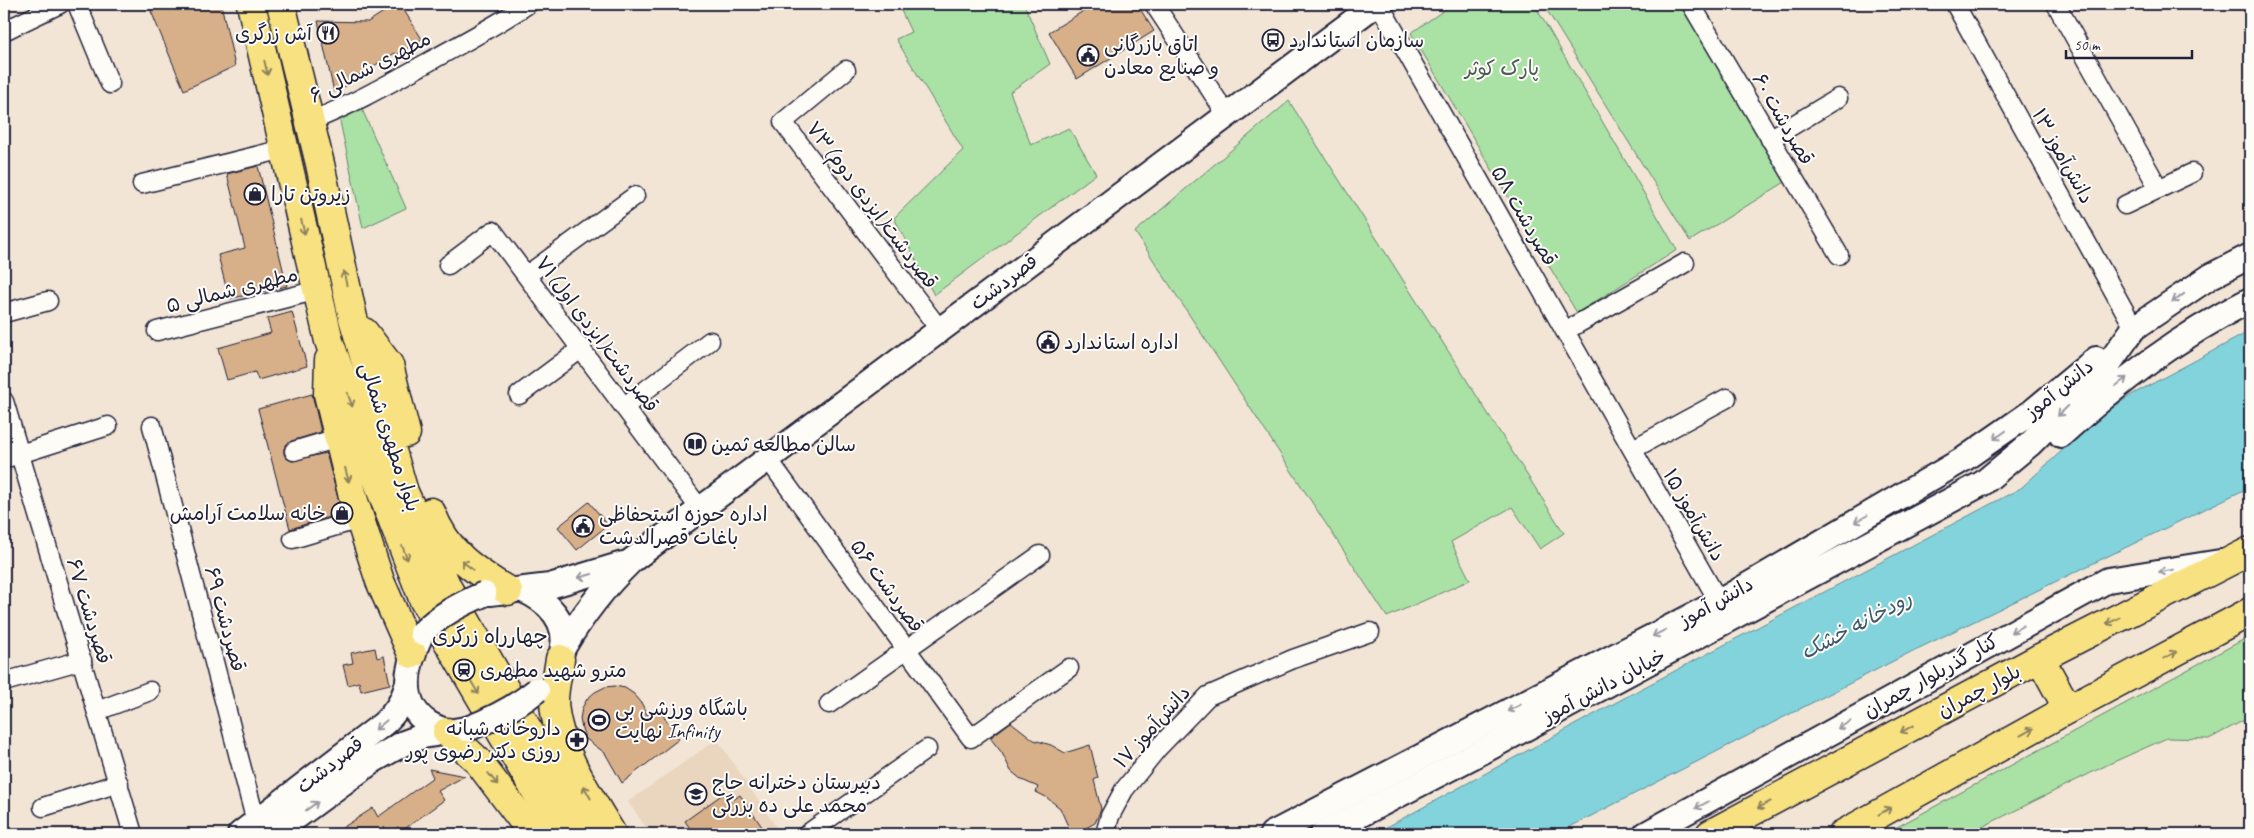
<svg xmlns="http://www.w3.org/2000/svg" width="2254" height="838" viewBox="0 0 2254 838" font-family="Caveat,'Playpen Sans Arabic',sans-serif">
	<rect width="100%" height="100%" fill="#f2e5d6"/>
	<filter id="ink" filterUnits="userSpaceOnUse"><feTurbulence type="fractalNoise" baseFrequency=".02" numOctaves="2"/><feDisplacementMap in="SourceGraphic" scale="10" xChannelSelector="R" yChannelSelector="G"/><feConvolveMatrix kernelMatrix="1 2 1 2 8 2 1 2 1" color-interpolation-filters="sRGB"/></filter>
	<g filter="url(#ink)">
		<path fill="#ead5bf" d="M717,739L781,834H651L628,802Z"/>
		<g fill="#aae1a4" stroke="#668270">
			<path d="M898,4H1024L1050,64L1010,92L1031,145L1069,128L1096,174L934,295L894,218L963,150L896,39L911,32Z"/>
			<path d="M1453,4H1534L1677,250L1577,313L1411,33Z"/>
			<path d="M1543,4H1681L1790,179L1690,241Z"/>
			<path d="M1289,101L1564,533L1540,549L1512,507L1451,542L1470,580L1387,617L1135,232Z"/>
			<path d="M361,107L406,208L363,228L339,117Z"/>
			<path d="M2250,636V717L2209,739L2167,738L2109,764L1968,834H1884Z"/>
		</g>
		<path fill="#82d3db" stroke="#5c8c9b" d="M2250,331V487L1909,653L1556,834H1374L1637,691L2021,488L2101,415L2133,394Z"/>
		<g fill="#d7b089" stroke="#22223b">
			<path d="M148,4H221L235,66L184,90Z"/>
			<path d="M396,4H400L422,39L397,55L395,53L359,75L361,78L334,92L318,21L368,22Z"/>
			<path d="M1095,4H1137L1154,31L1077,79L1049,32Z"/>
			<path d="M258,166L287,286L229,299L218,255L245,248L227,174Z"/>
			<path d="M292,312L307,366L258,380L255,372L227,380L218,348L271,333L267,319Z"/>
			<path d="M312,394L321,432L291,441L284,448V454L286,458L292,461L326,453L342,513L290,529L258,409Z"/>
			<path d="M589,502L608,525L577,550L558,527Z"/>
			<path d="M375,648L377,658L384,656L390,684L361,691L359,682L348,685L343,665L353,663L351,653Z"/>
			<path d="M615,686L625,688L634,694L641,702L647,715L659,709L679,739L622,783L605,753L586,739L582,729L580,719L582,708L587,699L595,692L605,687Z"/>
			<path d="M1011,722L1034,740L1051,745L1065,753L1090,745L1098,778L1094,780L1101,809L1095,823L1082,830H1073L1067,824L1060,808L1046,797L1036,792L1038,787L1022,780L1011,771L1002,753L991,739V737Z"/>
			<path d="M429,769L465,776L438,791L444,800L402,831L398,827L387,834H333L373,808L378,817L433,777Z"/>
			<path d="M723,794L729,803L740,795L767,834H694L685,821Z"/>
		</g>
		<g fill="none" stroke-linecap="round" stroke-linejoin="round">
			<g stroke="#22223b" stroke-width="21">
				<g id="minor">
					<path d="M77,4L110,84"/>
					<path d="M1154,4L1227,115"/>
					<path d="M1379,4L1719,602"/>
					<path d="M1691,4L1839,255"/>
					<path d="M1955,4L2134,328"/>
					<path d="M2056,4L2159,189"/>
					<path d="M4,31L60,4"/>
					<path d="M846,70L783,122L940,330"/>
					<path d="M309,122C352,105 392,82 432,60C464,42 497,25 528,4"/>
					<path d="M1770,139L1838,98"/>
					<path d="M142,184L284,149"/>
					<path d="M2125,205L2192,173"/>
					<path d="M448,265L493,231L700,509"/>
					<path d="M527,275L635,196"/>
					<path d="M4,313L48,301"/>
					<path d="M157,331L318,290"/>
					<path d="M1565,331L1685,263"/>
					<path d="M519,395L582,348"/>
					<path d="M4,401L133,834"/>
					<path d="M625,406L710,341"/>
					<path d="M152,426L256,822"/>
					<path d="M1633,449L1727,398"/>
					<path d="M294,451L338,438"/>
					<path d="M4,459L108,426"/>
					<path d="M768,459L971,738L1069,668"/>
					<path d="M293,539L360,519"/>
					<path d="M4,682L82,660"/>
					<path d="M829,704L1040,555"/>
					<path d="M97,711L150,691"/>
					<path d="M43,807L119,783"/>
					<path d="M807,834L927,749"/>
					<path d="M1105,834L1110,816L1124,790L1157,749L1208,696L1293,659L1370,632"/>
				</g>
			</g>
			<g stroke="#22223b" stroke-width="28">
				<g id="secondary">
					<path d="M2061,435C2121,380 2178,337 2250,300"/>
					<path d="M523,590C548,601 570,622 562,652"/>
					<path d="M490,593L550,586L623,564"/>
					<path d="M420,637C407,665 398,703 428,723C434,727 441,729 447,732"/>
					<path d="M563,648C583,614 603,588 631,561L1376,4"/>
					<path d="M240,834L383,724C396,713 402,702 407,686"/>
					<path d="M273,834L374,760L404,743L423,736L466,729"/>
					<path d="M1272,834L1719,602L1964,459L2033,411L2096,359"/>
					<path d="M1323,834L1487,749L1983,483L2030,444L2105,369L2134,328L2211,276L2250,256"/>
					<path d="M1646,834L2108,580L2220,562"/>
				</g>
			</g>
			<g stroke="#22223b" stroke-width="31">
				<g id="primary">
					<path d="M251,4L329,341L382,493L424,601L561,834"/>
					<path d="M281,4L320,164L353,318L404,492L448,589L524,723L591,834"/>
					<path d="M364,332L389,365L406,433"/>
					<path d="M329,360L328,394L354,501L380,581L412,654"/>
					<path d="M431,512C447,553 472,569 508,591"/>
					<path d="M2040,658L2068,709"/>
					<path d="M560,659C558,673 554,688 554,701C556,747 589,796 612,834"/>
					<path d="M447,732L477,760L533,834"/>
					<path d="M1710,834L2040,658L2250,551"/>
					<path d="M1843,834L2068,709L2250,612"/>
				</g>
			</g>
			<use href="#minor" stroke="#fdfcf7" stroke-width="18"/>
			<use href="#secondary" stroke="#fdfcf7" stroke-width="24"/>
			<use href="#primary" stroke="#f8e181" stroke-width="28"/>
			<g stroke="#22223b" stroke-width="28" stroke-linecap="butt">
				<g id="secondary-bridge">
					<path d="M422,633C439,615 461,604 484,594"/>
					<path d="M467,729C493,719 515,708 537,690"/>
				</g>
			</g>
			<use href="#secondary-bridge" stroke="#fdfcf7" stroke-width="24"/>
		</g>
		<defs><path id="oneway-shaft" d="M-6 0H5M1.5-3L5.5 0L1.5 3" fill="none" stroke-width="1.6" stroke-linecap="round" stroke-linejoin="round" transform="scale(1.25)"/></defs>
		<g stroke="#8d825e">
			<use href="#oneway-shaft" transform="translate(266 68) rotate(77)"/>
			<use href="#oneway-shaft" transform="translate(303 227) rotate(76)"/>
			<use href="#oneway-shaft" transform="translate(345 278) rotate(-102)"/>
			<use href="#oneway-shaft" transform="translate(350 400) rotate(71)"/>
			<use href="#oneway-shaft" transform="translate(347 475) rotate(75)"/>
			<use href="#oneway-shaft" transform="translate(405 553) rotate(69)"/>
			<use href="#oneway-shaft" transform="translate(467 565) rotate(-140)"/>
			<use href="#oneway-shaft" transform="translate(2113 621) rotate(153)"/>
			<use href="#oneway-shaft" transform="translate(2170 655) rotate(-28)"/>
			<use href="#oneway-shaft" transform="translate(475 688) rotate(59)"/>
			<use href="#oneway-shaft" transform="translate(1907 729) rotate(152)"/>
			<use href="#oneway-shaft" transform="translate(2027 732) rotate(-29)"/>
			<use href="#oneway-shaft" transform="translate(493 779) rotate(51)"/>
			<use href="#oneway-shaft" transform="translate(587 792) rotate(-119)"/>
			<use href="#oneway-shaft" transform="translate(1764 805) rotate(152)"/>
			<use href="#oneway-shaft" transform="translate(1885 811) rotate(-29)"/>
		</g>
		<g stroke="#9a9aa2">
			<use href="#oneway-shaft" transform="translate(2178 298) rotate(146)"/>
			<use href="#oneway-shaft" transform="translate(2121 382) rotate(-37)"/>
			<use href="#oneway-shaft" transform="translate(2063 411) rotate(135)"/>
			<use href="#oneway-shaft" transform="translate(2000 435) rotate(145)"/>
			<use href="#oneway-shaft" transform="translate(1861 519) rotate(150)"/>
			<use href="#oneway-shaft" transform="translate(2166 571) rotate(171)"/>
			<use href="#oneway-shaft" transform="translate(585 576) rotate(164)"/>
			<use href="#oneway-shaft" transform="translate(2017 629) rotate(151)"/>
			<use href="#oneway-shaft" transform="translate(1659 633) rotate(153)"/>
			<use href="#oneway-shaft" transform="translate(1514 708) rotate(153)"/>
			<use href="#oneway-shaft" transform="translate(381 725) rotate(140)"/>
			<use href="#oneway-shaft" transform="translate(1844 725) rotate(150)"/>
			<use href="#oneway-shaft" transform="translate(1702 805) rotate(152)"/>
			<use href="#oneway-shaft" transform="translate(312 806) rotate(-36)"/>
		</g>
	</g>
	<defs>
		<g id="restaurant-ring" transform="scale(1.125)"><circle r="9.5" fill="#fdfcf7" stroke="#22223b" stroke-width="1.5"/><path d="M-5-6h1v4h1v-4h1v4h1v-4h1v5L-1.5 .5V6h-2V.5L-5-1ZM5-6V6H3V1.5H1.5Q1.5-4 5-6Z" fill="#22223b"/></g>
		<g id="bus-ring" transform="scale(1.125)"><circle r="9.5" fill="#fdfcf7" stroke="#22223b" stroke-width="1.5"/><path d="M-5-6H5V4H4V6H2V4H-2V6H-4V4H-5ZM-3.5-4V0h7V-4ZM-3.5 1.2v1.5H-2V1.2ZM2 1.2v1.5H3.5V1.2Z" fill="#22223b"/></g>
		<g id="civic-ring" transform="scale(1.125)"><circle r="9.5" fill="#fdfcf7" stroke="#22223b" stroke-width="1.5"/><path d="M-.6-6.5H3V-4.5H.6V-3L4-1V1h2V6H-6V1h2V-1L-.6-3ZM-1.2 2.5V6h2.4V2.5Z" fill="#22223b"/></g>
		<g id="shop-ring" transform="scale(1.125)"><circle r="9.5" fill="#fdfcf7" stroke="#22223b" stroke-width="1.5"/><path d="M-5-2.5h2.3a2.7 3.5 0 0 1 5.4 0H5L5.5 6h-11ZM-1.5-2.5h3a1.5 2.3 0 0 0-3 0Z" fill="#22223b"/></g>
		<g id="library-ring" transform="scale(1.125)"><circle r="9.5" fill="#fdfcf7" stroke="#22223b" stroke-width="1.5"/><path d="M-6-4Q-3-5.5-.7-3.5V5Q-3 3-6 4ZM6-4Q3-5.5 .7-3.5V5Q3 3 6 4Z" fill="#22223b"/></g>
		<g id="station-ring" transform="scale(1.125)"><circle r="9.5" fill="#fdfcf7" stroke="#22223b" stroke-width="1.5"/><path d="M-3-6H3Q5-6 5-4V2Q5 4 3 4L4.5 6H3L1.5 4h-3L-3 6H-4.5L-3 4Q-5 4-5 2V-4Q-5-6-3-6ZM-3.5-4v3h7v-3ZM-3.5 1v1.5H-2V1ZM2 1v1.5H3.5V1Z" fill="#22223b"/></g>
		<g id="stadium-ring" transform="scale(1.125)"><circle r="9.5" fill="#fdfcf7" stroke="#22223b" stroke-width="1.5"/><path d="M0-5a6.5 5 0 1 0 0 10a6.5 5 0 1 0 0-10ZM-3.5-1.8h7v3.6h-7Z" fill="#22223b"/></g>
		<g id="pharmacy-ring" transform="scale(1.125)"><circle r="9.5" fill="#fdfcf7" stroke="#22223b" stroke-width="1.5"/><path d="M-2-6h4v4h4v4h-4v4h-4v-4h-4v-4h4Z" fill="#22223b"/></g>
		<g id="school-ring" transform="scale(1.125)"><circle r="9.5" fill="#fdfcf7" stroke="#22223b" stroke-width="1.5"/><path d="M0-5L7-2L0 1L-7-2ZM-4 1L0 2.5L4 1V4Q0 6-4 4Z" fill="#22223b"/></g>
	</defs>
	<g fill-rule="evenodd">
		<use href="#restaurant-ring" x="328" y="33"/>
		<use href="#bus-ring" x="1273" y="40"/>
		<use href="#civic-ring" x="1088" y="55"/>
		<use href="#shop-ring" x="255" y="194"/>
		<use href="#civic-ring" x="1048" y="342"/>
		<use href="#library-ring" x="695" y="444"/>
		<use href="#shop-ring" x="342" y="513"/>
		<use href="#civic-ring" x="583" y="526"/>
		<use href="#station-ring" x="464" y="670"/>
		<use href="#stadium-ring" x="599" y="720"/>
		<use href="#pharmacy-ring" x="577" y="740"/>
		<use href="#school-ring" x="696" y="794"/>
	</g>
	<g text-anchor="middle" dominant-baseline="central" stroke-width="4" stroke-linejoin="round" paint-order="stroke">
		<g font-size="20" fill="#22223b" stroke="#fdfcf7" text-anchor="start">
			<text x="312" y="33" text-anchor="end">آش زرگری</text>
			<text x="1289" y="40">سازمان استاندارد</text>
			<text x="1104" y="44">اتاق بازرگانی<tspan x="1104" dy="23">و صنایع معادن</tspan></text>
			<text x="271" y="194">زیروتن تارا</text>
			<text x="1064" y="342">اداره استاندارد</text>
			<text x="711" y="444">سالن مطالعه ثمین</text>
			<text x="326" y="513" text-anchor="end">خانه سلامت آرامش</text>
			<text x="599" y="514">اداره حوزه استحفاظی<tspan x="599" dy="23">باغات قصرالدشت</tspan></text>
			<text x="480" y="670">مترو شهید مطهری</text>
			<text x="615" y="708">باشگاه ورزشی بی<tspan x="615" dy="23">نهایت Infinity</tspan></text>
			<text x="561" y="728" text-anchor="end">داروخانه شبانه<tspan x="561" dy="23">روزی دکتر رضوی پور</tspan></text>
			<text x="712" y="782">دبیرستان دخترانه حاج<tspan x="712" dy="23">محمد علی ده بزرگی</tspan></text>
		</g>
		<g font-size="20" fill="#22223b" stroke="#fdfcf7">
			<text transform="translate(370 67) rotate(-27)">۶ مطهری شمالی</text>
			<text transform="translate(1783 119) rotate(60)">۶۰ قصردشت</text>
			<text transform="translate(2063 156) rotate(61)">دانش‌آموز ۱۳</text>
			<text transform="translate(872 205) rotate(53)">۷۳قصردشت(ایزدی دوم)</text>
			<text transform="translate(1524 216) rotate(60)">قصردشت ۵۸</text>
			<text transform="translate(1004 282) rotate(-37)">قصردشت</text>
			<text transform="translate(232 290) rotate(-14)">۵ مطهری شمالی</text>
			<text transform="translate(597 334) rotate(53)">۷۱قصردشت(ایزدی اول)</text>
			<text transform="translate(2059 389) rotate(-39)">دانش آموز</text>
			<text transform="translate(390 437) rotate(72)">بلوار مطهرى شمالى</text>
			<text transform="translate(1694 515) rotate(60)">دانش‌آموز ۱۵</text>
			<text transform="translate(887 586) rotate(54)">۵۶ قصردشت</text>
			<text transform="translate(1716 602) rotate(-29)">دانش آموز</text>
			<text transform="translate(89 611) rotate(73)">۶۷ قصردشت</text>
			<text transform="translate(225 619) rotate(75)">۶۹ قصردشت</text>
			<text transform="translate(1931 676) rotate(-29)">کنار گذربلوار چمران</text>
			<text transform="translate(1604 686) rotate(-28)">خیابان دانش آموز</text>
			<text transform="translate(1979 691) rotate(-28)">بلوار چمران</text>
			<text transform="translate(1152 727) rotate(-48)">دانش‌آموز ۱۷</text>
			<text transform="translate(330 765) rotate(-38)">قصردشت</text>
		</g>
		<g font-size="20" fill="#4b5b5a" stroke="#fdfcf7">
			<text x="1502" y="68">پارک کوثر</text>
		</g>
		<g font-size="21" font-style="italic" fill="#3f576b" stroke="#fdfcf7">
			<text transform="translate(1856 625) rotate(-28)">رودخانه خشک</text>
		</g>
		<g font-size="21" fill="#22223b" stroke="#fdfcf7">
			<text x="490" y="636">چهارراه زرگری</text>
		</g>
	</g>
	<rect width="2254" height="838" fill="none" stroke="#fdfcf7" stroke-width="20"/>
	<rect x="10" y="10" width="2234" height="818" fill="none" stroke="#22223b" stroke-width="2" filter="url(#ink)"/>
	<path d="M2066 50v8h126v-8" fill="none" stroke="#22223b" stroke-width="2.5"/>
	<text x="2074" y="50" font-size="15" fill="#22223b" stroke="#fdfcf7" stroke-width="4" paint-order="stroke">50 m</text>
</svg>
